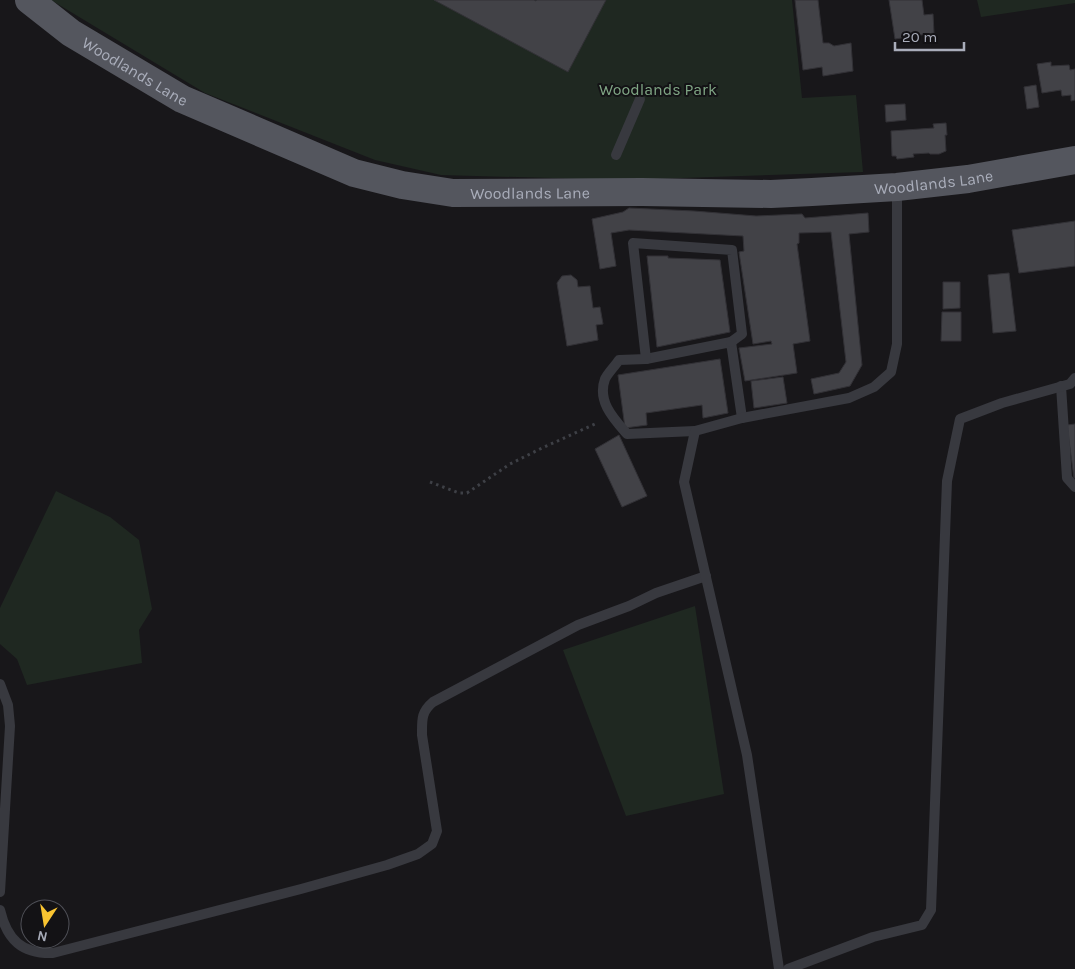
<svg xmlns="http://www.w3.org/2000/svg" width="1075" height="969" viewBox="0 0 1075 969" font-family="Karla,sans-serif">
	<rect width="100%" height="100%" fill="#18171a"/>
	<g fill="#1f2821">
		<path d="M51,0H792L802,98L856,95L863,172L623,180L441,175L375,160L205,93Z"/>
		<path d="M977,0H1075V3L981,17Z"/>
		<path d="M56,491L110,517L139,540L152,609L139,630L142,663L27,685L17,659L0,644V608Z"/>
		<path d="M695,606L724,794L626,816L563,650Z"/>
	</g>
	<g fill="#424247" stroke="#323136">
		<path d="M434,0H534L536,1L537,0H606L568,72Z"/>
		<path d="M795,0H818L823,43H829L834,46L851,43L853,71L823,76L822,67L803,70Z"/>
		<path d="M889,0H922L924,15L933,14L934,33L895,39Z"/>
		<path d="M1051,62V66L1069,65L1070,70L1075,69V100L1071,101V95L1062,96L1061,90L1042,93L1037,64Z"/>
		<path d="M1036,85L1039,107L1027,109L1024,87Z"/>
		<path d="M905,104L906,120L886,122L885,105Z"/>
		<path d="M946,123L947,135H945L946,151L939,154H930L929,153L913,154L914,157L897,159L896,156H892L891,131L934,128L933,124Z"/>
		<path d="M629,208L694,211L756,216L802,214L805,218L868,213L869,232L849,234L862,365L850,386L814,394L811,379L839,373L846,362L831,232L799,233V243L797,244L810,341L793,344L797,373L745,381L739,348L772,344L771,341L753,344L739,252L744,251L743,236L629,230L611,233L616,266L600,269L592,219L623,212Z"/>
		<path d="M1075,221V266L1019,273L1012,230Z"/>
		<path d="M647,256H668V258L720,260L730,332L657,347Z"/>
		<path d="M1009,273L1016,331L993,333L988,275Z"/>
		<path d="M571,275L577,280L578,287L590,286L593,308L600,307L603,324L596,325L598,340L567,346L557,283L562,276Z"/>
		<path d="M943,282H960V308L943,309Z"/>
		<path d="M942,312H961V341H941Z"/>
		<path d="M720,359L728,413L703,418L702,405L646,413L647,425L625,428L618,375Z"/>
		<path d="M783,377L787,403L754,408L751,381Z"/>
		<path d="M1075,424V478H1074L1067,425Z"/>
		<path d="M619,435L647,496L622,507L595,449Z"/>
	</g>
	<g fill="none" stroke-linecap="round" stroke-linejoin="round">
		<path stroke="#3e4046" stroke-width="3" stroke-dasharray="2.5 4" stroke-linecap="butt" d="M430,482L459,493H467L510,464L540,449L597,423"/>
		<g stroke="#38393f" stroke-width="10">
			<path d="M616,155L640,99"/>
			<path d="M646,359L731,342L742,418"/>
			<path d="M1061,386L1067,478L1075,487"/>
			<path d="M695,431L627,434C613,418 597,401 605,379C608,373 615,366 619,360L646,359L633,243L732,250L742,334L731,342"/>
			<path d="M0,684L8,705L10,726L0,892"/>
			<path d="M0,910C7,940 22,954 53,953L301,889L387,865L418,854L432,844L437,831L422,735C422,720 421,712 433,702L578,625L629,606L656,593L706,576"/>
			<path d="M779,969L747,755L684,482L695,431L742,418L849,398L874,387L891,372L897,344V188"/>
			<path d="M788,969L873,937L922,925L931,910L947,481L960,419L1002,403L1070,384L1075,378"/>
		</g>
		<path stroke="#54565e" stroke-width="28" id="s1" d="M29,0L71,33L182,99L354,173L402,185L453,193L642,192L771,194L812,192L897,187L968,179L1075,160"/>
	</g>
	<g text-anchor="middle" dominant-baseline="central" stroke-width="4" stroke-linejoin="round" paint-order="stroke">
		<g font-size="16" fill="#a9adba" stroke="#131215">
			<text stroke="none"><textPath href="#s1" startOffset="128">Woodlands Lane</textPath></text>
			<text stroke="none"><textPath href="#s1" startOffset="952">Woodlands Lane</textPath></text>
			<text stroke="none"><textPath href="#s1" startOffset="548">Woodlands Lane</textPath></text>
		</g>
		<g font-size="16" fill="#80a685" stroke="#131215">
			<text x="658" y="89">Woodlands Park</text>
		</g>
	</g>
	<g transform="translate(45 924) rotate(192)"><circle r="24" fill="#131215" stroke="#4f5057"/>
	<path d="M0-4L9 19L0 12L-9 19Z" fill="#f9c431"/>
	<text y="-8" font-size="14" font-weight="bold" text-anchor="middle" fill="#a9adba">N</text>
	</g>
	<path d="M895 42v8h69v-8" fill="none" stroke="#a9adba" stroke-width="2.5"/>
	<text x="902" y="42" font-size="15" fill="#a9adba" stroke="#131215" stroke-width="4" paint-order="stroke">20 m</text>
</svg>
